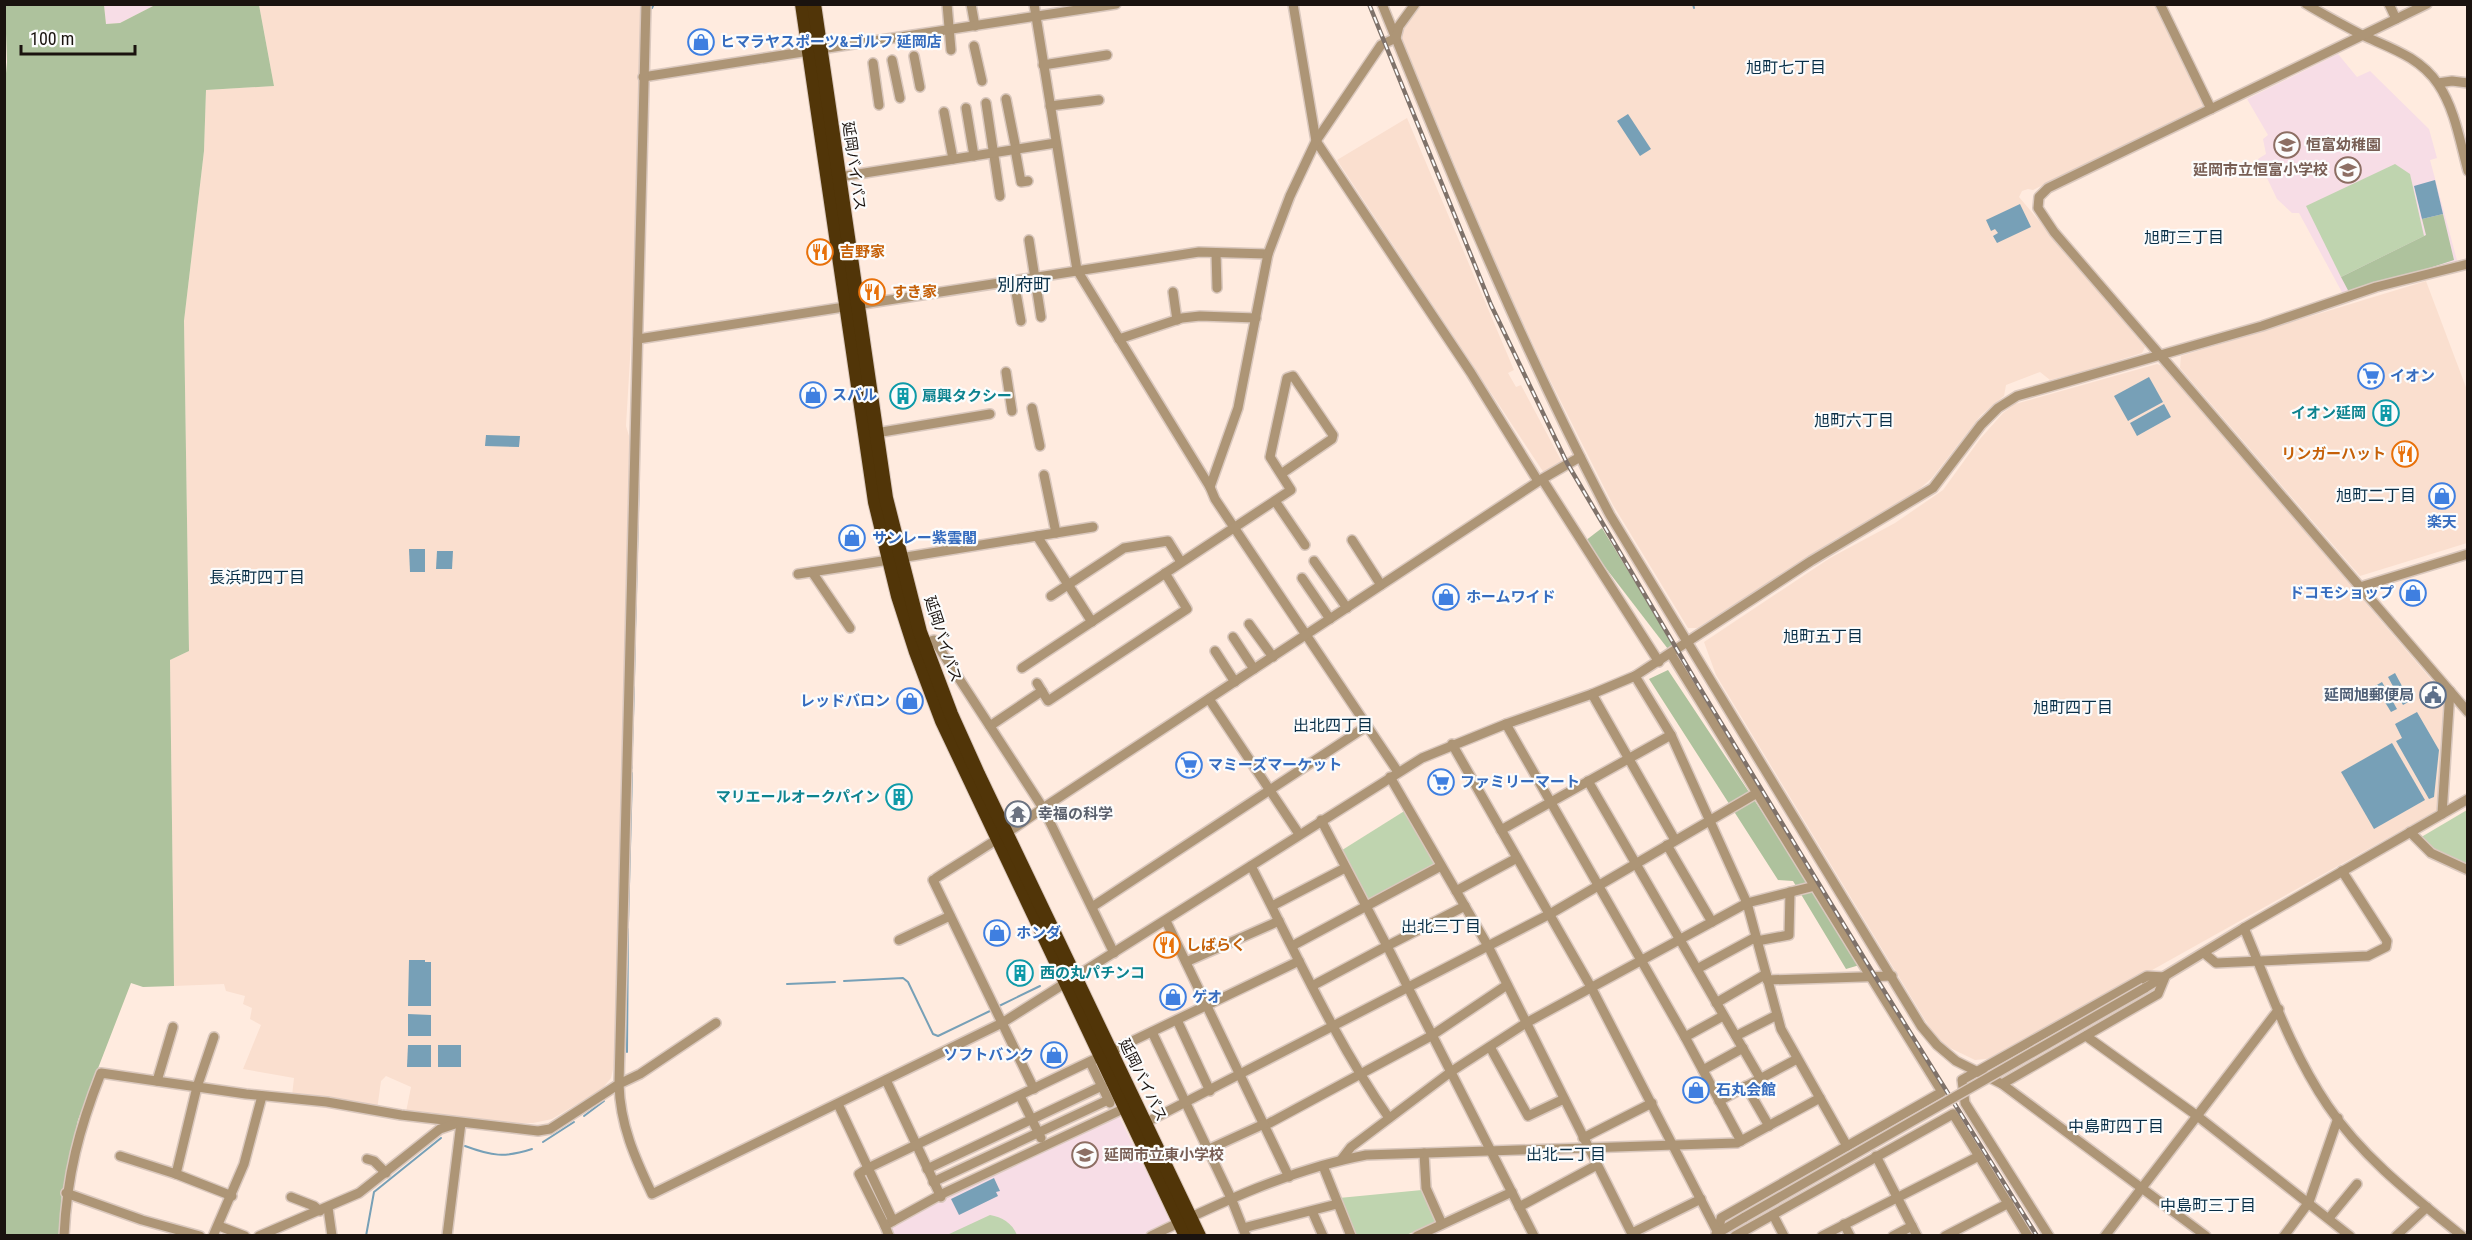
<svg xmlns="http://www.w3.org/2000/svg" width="2472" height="1240" viewBox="0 0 2472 1240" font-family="'Roboto Condensed','Noto Sans JP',sans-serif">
	<rect width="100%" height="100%" fill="#ffebdf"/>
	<g fill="#fadfcf">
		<path d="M1419,4L2156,5L2203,102V106L2033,190L2028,189L2022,191L2019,197L2145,347L2142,353L2081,372L2050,380L2040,372L2006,385L2004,396L1981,415L1932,478L1917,491L1861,527L1837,538L1697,628H1688L1613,505L1545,370L1501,275L1400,35L1404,24Z"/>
		<path d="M259,5H642L635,274L626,426L629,436L628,612L614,1065L611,1078L602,1089L552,1119L533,1123H506L406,1112L411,1087L386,1076L381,1081L377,1110L292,1096L294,1078L243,1069L261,1025L250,1019L252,1008L243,1004L245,996L226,991L224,984L174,986L170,660L189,651L184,321L204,151L206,90L274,86Z"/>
		<path d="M1407,118L1514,370L1508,373L1516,387L1521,385L1562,462L1544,473L1337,160Z"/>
		<path d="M2426,281L2467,390V543L2360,576L2180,368L2181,356Z"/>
		<path d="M2157,364L2163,366L2446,697L2442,729L2438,810L1995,1058L1975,1060L1946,1046L1933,1033L1716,675L1704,642L1830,558L1895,523L1943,490L1980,439L2003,413L2015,404Z"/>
	</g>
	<g fill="#f7dde6">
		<path d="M104,5H155L120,23L106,24Z"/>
		<path d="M2338,54L2357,77L2370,71L2429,129L2437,158L2430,160L2458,264L2344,296L2299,213H2292L2277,199L2258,159L2266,154L2263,139L2268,135L2247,99Z"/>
		<path d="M1118,1114L1171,1221L1141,1236H893L890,1225Z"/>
	</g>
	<g fill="#bfd4af">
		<path d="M2395,164L2410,174L2424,236L2341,277L2306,206Z"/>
		<path d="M1406,810L1437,865L1367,903L1339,852Z"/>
		<path d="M2467,810V864L2437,852L2418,839Z"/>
		<path d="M1422,1190L1438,1222L1406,1235H1356L1339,1198Z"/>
		<path d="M990,1215C1002,1217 1012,1223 1017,1235H947Z"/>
	</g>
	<g fill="#aec29d">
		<path d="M5,5H104L106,24L120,23L155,5H259L274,86L206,90L204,151L184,321L189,651L170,660L174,986L143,987L131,983L78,1120L62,1193L59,1235L5,1236L4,96L7,62Z"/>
		<path d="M2443,214L2454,260L2350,294L2341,277L2426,235L2422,219Z"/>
		<path d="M1602,528L1674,646L1668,649L1585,541Z"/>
		<path d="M1668,670L1863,964L1846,969L1793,881L1778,880L1649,679Z"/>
	</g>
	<g fill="#77a0b7">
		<path d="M1628,114L1651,149L1640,156L1617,121Z"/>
		<path d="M2435,180L2443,214L2422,219L2414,186Z"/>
		<path d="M2020,204L2031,227L1997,243L1993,236L1998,233L1995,229L1991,231L1986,220Z"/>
		<path d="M2149,377L2163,402L2128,421L2114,396Z"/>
		<path d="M2164,404L2171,417L2137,436L2130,423Z"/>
		<path d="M486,435L520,436L519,447L485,446Z"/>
		<path d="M409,549H425V572H410Z"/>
		<path d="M437,551H453L452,569H436Z"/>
		<path d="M2395,673L2410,701L2403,705L2388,677Z"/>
		<path d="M2382,682L2397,709L2391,712L2375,686Z"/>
		<path d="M2417,712L2439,750L2434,797L2429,799L2396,741L2402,738L2395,724Z"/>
		<path d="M2392,743L2425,800L2374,829L2341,772Z"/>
		<path d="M409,960H425V962H431V1006H408Z"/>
		<path d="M408,1014L431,1015V1036H408Z"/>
		<path d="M408,1045H431V1067H407Z"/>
		<rect x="438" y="1045" width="23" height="22"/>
		<path d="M994,1178L1000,1191L996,1192L998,1196L959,1215L951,1199Z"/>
	</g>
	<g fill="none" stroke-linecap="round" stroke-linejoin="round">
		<g stroke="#77a0b7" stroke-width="2">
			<path d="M1693,4L1694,8"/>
			<path d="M652,8L654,4"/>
			<path d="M649,50L650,22"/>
			<path d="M636,595L639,472"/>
			<path d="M635,629L636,603"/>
			<path d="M634,677L635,640"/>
			<path d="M632,748L634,687"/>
			<path d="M632,768V761"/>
			<path d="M628,923L632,773"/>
			<path d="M844,981L903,978L908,982L933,1034L938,1036L992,1010"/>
			<path d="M787,984L835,982"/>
			<path d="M997,1007L1040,986"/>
			<path d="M627,1052L628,929"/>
			<path d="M584,1116L604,1101"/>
			<path d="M543,1142L574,1122"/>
			<path d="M465,1146C492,1156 504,1158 532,1149"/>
			<path d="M366,1236L374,1192L441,1138"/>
		</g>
		<g stroke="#dac8be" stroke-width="12">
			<g id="minor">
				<path d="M947,4L951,50"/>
				<path d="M971,4L975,26"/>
				<path d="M1034,4L1077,270L1210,487L1215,499L1398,772"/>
				<path d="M1293,4L1316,141L1471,373L1538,481"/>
				<path d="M1382,4C1452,177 1523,350 1610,515L1921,1026L1937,1045L1956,1061L2002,1084L2206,1236"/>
				<path d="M2160,4L2211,109"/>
				<path d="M2306,4C2324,15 2343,25 2362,35C2390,48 2420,57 2438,84C2455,109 2460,142 2468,171"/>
				<path d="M2389,4L2396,19"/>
				<path d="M2427,4L2048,188L2039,197L2038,208L2054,232L2468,712"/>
				<path d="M974,46L982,81"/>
				<path d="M821,49L1116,4"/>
				<path d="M914,56L920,87"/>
				<path d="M892,60L900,98"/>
				<path d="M873,63L879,105"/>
				<path d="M1043,65L1107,55"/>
				<path d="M643,77L809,51"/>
				<path d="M2438,83L2452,81L2468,83"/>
				<path d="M1006,99L1016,149"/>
				<path d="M986,103L1000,196"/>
				<path d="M1050,106L1099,100"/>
				<path d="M966,108L974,156"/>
				<path d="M944,112L953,159"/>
				<path d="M1015,149L1021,182L1028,181"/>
				<path d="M839,177L1056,143"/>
				<path d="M1029,240L1041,317"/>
				<path d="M1216,253L1217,288"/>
				<path d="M1014,281L1021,321"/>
				<path d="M1173,292L1177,320"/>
				<path d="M638,339L1199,252L1268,254"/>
				<path d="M1119,339L1182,318L1200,316L1256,318"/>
				<path d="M1006,372L1012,411"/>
				<path d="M1032,408L1040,446"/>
				<path d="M876,433L990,414"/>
				<path d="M1044,475L1056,533"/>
				<path d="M1542,479L1659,662"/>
				<path d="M1210,487L1238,408L1268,254L1290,196L1316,141L1381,45L1396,38L1399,26L1415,4"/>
				<path d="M1275,501L1305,545"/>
				<path d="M1037,536L1092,622"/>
				<path d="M1352,540L1381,585"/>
				<path d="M900,558L1093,527"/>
				<path d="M1314,561L1347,608"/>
				<path d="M812,572L850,628"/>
				<path d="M798,574L889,560"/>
				<path d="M1302,578L1330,619"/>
				<path d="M2360,587L2468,554"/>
				<path d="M1051,596L1124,548L1168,541L1181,562"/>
				<path d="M1249,624L1273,657"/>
				<path d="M1233,637L1254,669"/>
				<path d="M921,644L934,640L1043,808L1114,953"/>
				<path d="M1215,651L1235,682"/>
				<path d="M1671,654L1942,1092L1721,1218L1718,1234"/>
				<path d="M1022,668L1291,490L1270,457L1287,378L1293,376L1333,435L1332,439L1281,474"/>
				<path d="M1635,676L1671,735L1747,903L1781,1029L1847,1146"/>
				<path d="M1037,683L1048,701L1187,609L1165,573"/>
				<path d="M1592,694L1675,840"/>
				<path d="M1209,699L1299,834"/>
				<path d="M1506,724L1685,1037L1741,1141"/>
				<path d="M990,726L1042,691"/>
				<path d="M1452,744L1591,987L1719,1235"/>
				<path d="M1390,777L1488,946L1633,1236"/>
				<path d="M1588,781L1760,1078"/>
				<path d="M2442,814L2450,691"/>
				<path d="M1501,830L1671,735"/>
				<path d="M2410,832L2431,853L2468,870"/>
				<path d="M1667,845L1712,922"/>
				<path d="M1251,866C1295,951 1334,1039 1389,1118"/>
				<path d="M936,878C972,855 1009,833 1043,808L1542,479L1580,457"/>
				<path d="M933,880L1034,1089"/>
				<path d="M1456,891L1517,858"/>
				<path d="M1272,906L1345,868"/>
				<path d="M1465,906L1387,946L1534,1236"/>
				<path d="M1092,907L1367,726"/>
				<path d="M1166,921L1289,1177"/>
				<path d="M2244,928C2269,987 2291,1052 2328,1106C2362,1157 2414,1197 2462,1236"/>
				<path d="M899,940L950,916"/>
				<path d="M1757,941L1789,935L1790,892"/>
				<path d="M1292,946L1441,866"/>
				<path d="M2204,953L2216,963L2368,956L2386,947L2387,941L2342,871"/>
				<path d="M1186,962L1279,921"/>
				<path d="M1697,969L1756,937"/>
				<path d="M1767,980L1892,976"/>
				<path d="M1312,986L1387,946L1321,820"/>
				<path d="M2145,988L2244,928L2468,799"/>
				<path d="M1716,1003L1766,974"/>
				<path d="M1177,1020L1210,1091"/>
				<path d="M716,1023L640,1074L619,1084C620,1125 635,1158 652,1194L1002,1023L1422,758L1506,724L1592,694L1635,676L1811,561L1933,488L1981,425L1998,408L2017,396L2262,326L2376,287L2468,264"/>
				<path d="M1152,1032L1231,1198L1246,1236"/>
				<path d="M1736,1036L1777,1015"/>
				<path d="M2086,1036L2196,1115L2350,1236"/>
				<path d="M214,1037L197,1087L176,1174L232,1196"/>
				<path d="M1685,1037L1723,1016"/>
				<path d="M1490,1047L1528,1116L1564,1099"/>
				<path d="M1090,1062L1110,1103"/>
				<path d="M1703,1070L1743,1048"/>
				<path d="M886,1080L941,1197"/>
				<path d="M157,1081L173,1027"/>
				<path d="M2002,1084L2158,994L2165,977L2147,976L1962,1080L1965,1103L2049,1236"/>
				<path d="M1746,1086L1769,1126"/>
				<path d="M1020,1096L1041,1138"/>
				<path d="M1719,1101L1797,1059"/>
				<path d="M838,1104L893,1221L885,1226L889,1236"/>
				<path d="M1145,1123L1550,914L1757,793"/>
				<path d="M1264,1126L1431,1036L1507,985"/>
				<path d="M1583,1138L1652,1103"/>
				<path d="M1207,1150L1264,1124"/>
				<path d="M1424,1153L1426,1188L1442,1224"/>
				<path d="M120,1156L176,1174"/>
				<path d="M1876,1156L1917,1236"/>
				<path d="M367,1159L374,1161L386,1173"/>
				<path d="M1341,1160L1351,1147L1452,1071L1526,1023L1747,903L1815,886"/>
				<path d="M1323,1166L1351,1236"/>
				<path d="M927,1169L1102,1086"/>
				<path d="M933,1182L1108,1100"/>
				<path d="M66,1193L142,1220L200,1236"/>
				<path d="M291,1197L314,1206L320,1211"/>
				<path d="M1519,1207L1597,1165"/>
				<path d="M328,1208L332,1236"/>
				<path d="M1312,1211L1323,1236"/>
				<path d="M1773,1215L1784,1236"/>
				<path d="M2329,1218L2357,1184"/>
				<path d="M893,1221L942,1194L1125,1108"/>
				<path d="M1844,1224L1850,1236"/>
				<path d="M219,1226L245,1236"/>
				<path d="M885,1226L859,1174L868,1168L1299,961"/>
				<path d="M1243,1228L1337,1204"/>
				<path d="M1632,1233L1701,1199"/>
				<path d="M1716,1234L1745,1217"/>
				<path d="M64,1236C67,1175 79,1129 101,1073L246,1094L327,1102L401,1115L538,1131L550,1129L619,1084L646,4"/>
				<path d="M213,1236L244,1164L262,1096"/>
				<path d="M259,1236L359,1193L440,1129L455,1124"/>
				<path d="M447,1236L461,1123"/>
				<path d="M1151,1236C1220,1203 1291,1169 1366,1155L1737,1143L1820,1098"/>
				<path d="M1417,1236L1512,1192"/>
				<path d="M1735,1236L1953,1114L2028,1236"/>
				<path d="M1822,1236L1979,1156"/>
				<path d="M1893,1236L1912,1226"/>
				<path d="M1945,1236L2009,1203"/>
				<path d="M2105,1236L2279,1009"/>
				<path d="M2284,1236L2309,1202L2338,1118"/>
				<path d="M2396,1236L2427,1207"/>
			</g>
		</g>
		<g stroke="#dac8be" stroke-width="16">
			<g id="highway">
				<path d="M802,4L875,502L898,596L916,652L942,721L1186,1236"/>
				<path d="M814,4L886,498L920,632L951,714L978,774L1199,1236"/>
			</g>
		</g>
		<use href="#minor" stroke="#ad9576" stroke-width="9"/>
		<use href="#highway" stroke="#513508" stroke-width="14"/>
		<g stroke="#7f726a" stroke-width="4.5">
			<path id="rail" d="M1369,4L1491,305L1567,463L1698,685L1878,981L2037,1236"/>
		</g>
		<use href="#rail" stroke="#fcfcfc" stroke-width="2" stroke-dasharray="7" stroke-linecap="butt"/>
		<g stroke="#dac8be" stroke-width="12" stroke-linecap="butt">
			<path id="minor-bridge" d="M1745,1217L2145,988"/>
		</g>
		<use href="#minor-bridge" stroke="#ad9576" stroke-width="9"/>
	</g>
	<defs>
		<g id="shop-ring" transform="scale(1.35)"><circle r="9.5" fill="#fcfcfc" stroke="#3f7fe0" stroke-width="1.5"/><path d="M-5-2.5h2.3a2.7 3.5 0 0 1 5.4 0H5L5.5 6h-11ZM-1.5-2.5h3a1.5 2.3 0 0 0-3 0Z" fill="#3f7fe0"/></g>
		<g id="school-ring" transform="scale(1.35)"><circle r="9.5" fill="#fcfcfc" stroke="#8d6e63" stroke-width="1.5"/><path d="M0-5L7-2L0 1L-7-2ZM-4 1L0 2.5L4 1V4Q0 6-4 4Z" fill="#8d6e63"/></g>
		<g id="restaurant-ring" transform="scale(1.35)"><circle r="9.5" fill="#fcfcfc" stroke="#e8710a" stroke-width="1.5"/><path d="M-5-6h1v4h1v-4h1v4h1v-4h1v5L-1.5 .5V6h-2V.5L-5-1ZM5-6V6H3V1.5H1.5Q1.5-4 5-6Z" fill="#e8710a"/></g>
		<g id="supermarket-ring" transform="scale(1.35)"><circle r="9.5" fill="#fcfcfc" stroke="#3f7fe0" stroke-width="1.5"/><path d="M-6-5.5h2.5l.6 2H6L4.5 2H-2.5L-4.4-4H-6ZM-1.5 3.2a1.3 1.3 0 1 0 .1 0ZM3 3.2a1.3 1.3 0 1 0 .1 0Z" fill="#3f7fe0"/></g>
		<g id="building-ring" transform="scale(1.35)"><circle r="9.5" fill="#fcfcfc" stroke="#0f9aa8" stroke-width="1.5"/><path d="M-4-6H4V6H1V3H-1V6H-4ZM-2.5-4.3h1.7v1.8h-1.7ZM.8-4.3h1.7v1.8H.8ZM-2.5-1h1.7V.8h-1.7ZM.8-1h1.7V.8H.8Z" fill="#0f9aa8"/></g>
		<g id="civic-ring" transform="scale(1.35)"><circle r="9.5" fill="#fcfcfc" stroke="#5c6f8a" stroke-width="1.5"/><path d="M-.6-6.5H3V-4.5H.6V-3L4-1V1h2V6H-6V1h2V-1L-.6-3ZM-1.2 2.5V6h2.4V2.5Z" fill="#5c6f8a"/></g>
		<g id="temple-ring" transform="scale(1.35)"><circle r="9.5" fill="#fcfcfc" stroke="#6b7280" stroke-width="1.5"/><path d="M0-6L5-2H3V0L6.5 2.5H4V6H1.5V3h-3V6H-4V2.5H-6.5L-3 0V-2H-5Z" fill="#6b7280"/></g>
	</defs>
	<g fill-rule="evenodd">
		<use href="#shop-ring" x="701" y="42"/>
		<use href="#school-ring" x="2287" y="145"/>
		<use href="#school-ring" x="2348" y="170"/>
		<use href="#restaurant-ring" x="820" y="252"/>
		<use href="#restaurant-ring" x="872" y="292"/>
		<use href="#supermarket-ring" x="2371" y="376"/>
		<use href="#shop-ring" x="813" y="395"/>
		<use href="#building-ring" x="903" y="396"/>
		<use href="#building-ring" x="2386" y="413"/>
		<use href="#restaurant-ring" x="2405" y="454"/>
		<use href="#shop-ring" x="2442" y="496"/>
		<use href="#shop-ring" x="852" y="538"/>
		<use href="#shop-ring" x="2413" y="593"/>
		<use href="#shop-ring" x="1446" y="597"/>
		<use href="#civic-ring" x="2433" y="695"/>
		<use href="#shop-ring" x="910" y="701"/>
		<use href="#supermarket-ring" x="1189" y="765"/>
		<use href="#supermarket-ring" x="1441" y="782"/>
		<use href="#building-ring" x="899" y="797"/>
		<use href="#temple-ring" x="1018" y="814"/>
		<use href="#shop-ring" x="997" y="933"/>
		<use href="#restaurant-ring" x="1167" y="945"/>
		<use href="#building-ring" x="1020" y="973"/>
		<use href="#shop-ring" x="1173" y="997"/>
		<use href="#shop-ring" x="1054" y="1055"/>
		<use href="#shop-ring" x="1696" y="1090"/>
		<use href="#school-ring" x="1085" y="1155"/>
	</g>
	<g text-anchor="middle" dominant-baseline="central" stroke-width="4.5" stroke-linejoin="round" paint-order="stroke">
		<g font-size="15" font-weight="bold" fill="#366cbe" stroke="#fcfcfc" text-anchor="start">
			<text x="720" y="42">ヒマラヤスポーツ&amp;ゴルフ 延岡店</text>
			<text x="2390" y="376">イオン</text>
			<text x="832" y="395">スバル</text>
			<text x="2442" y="522" text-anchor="middle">楽天</text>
			<text x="872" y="538">サンレー紫雲閣</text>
			<text x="2394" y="593" text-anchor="end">ドコモショップ</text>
			<text x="1466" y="597">ホームワイド</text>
			<text x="890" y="701" text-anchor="end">レッドバロン</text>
			<text x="1208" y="765">マミーズマーケット</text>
			<text x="1460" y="782">ファミリーマート</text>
			<text x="1016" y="933">ホンダ</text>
			<text x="1192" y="997">ゲオ</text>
			<text x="1034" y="1055" text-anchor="end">ソフトバンク</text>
			<text x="1716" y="1090">石丸会館</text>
		</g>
		<g font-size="15" font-weight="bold" fill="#785e54" stroke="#fcfcfc" text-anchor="start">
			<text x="2306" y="145">恒富幼稚園</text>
			<text x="2328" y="170" text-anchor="end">延岡市立恒富小学校</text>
			<text x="1104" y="1155">延岡市立東小学校</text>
		</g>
		<g font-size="15" fill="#1a130f" stroke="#fcfcfc">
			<text transform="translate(854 166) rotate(82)">延岡バイパス</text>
			<text transform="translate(943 639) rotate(72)">延岡バイパス</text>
			<text transform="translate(1143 1080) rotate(64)">延岡バイパス</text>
		</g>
		<g font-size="15" font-weight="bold" fill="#c56008" stroke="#fcfcfc" text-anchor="start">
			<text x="840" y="252">吉野家</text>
			<text x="892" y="292">すき家</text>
			<text x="2386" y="454" text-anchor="end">リンガーハット</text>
			<text x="1186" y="945">しばらく</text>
		</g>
		<g font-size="15" font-weight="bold" fill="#0d838f" stroke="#fcfcfc" text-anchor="start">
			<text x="922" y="396">扇興タクシー</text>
			<text x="2366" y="413" text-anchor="end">イオン延岡</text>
			<text x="880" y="797" text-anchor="end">マリエールオークパイン</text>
			<text x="1040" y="973">西の丸パチンコ</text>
		</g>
		<g font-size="15" font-weight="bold" fill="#4e5e75" stroke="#fcfcfc" text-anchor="end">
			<text x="2414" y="695">延岡旭郵便局</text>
		</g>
		<g font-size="15" font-weight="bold" fill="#5b616d" stroke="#fcfcfc" text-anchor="start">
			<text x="1038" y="814">幸福の科学</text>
		</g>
		<g font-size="16" fill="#092f47" stroke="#fcfcfc">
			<text x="1786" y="67">旭町七丁目</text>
			<text x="2184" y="237">旭町三丁目</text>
			<text x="1854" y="420">旭町六丁目</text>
			<text x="2376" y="495">旭町二丁目</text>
			<text x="257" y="577">長浜町四丁目</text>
			<text x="1823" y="636">旭町五丁目</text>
			<text x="2073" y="707">旭町四丁目</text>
			<text x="1333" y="725">出北四丁目</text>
			<text x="1441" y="926">出北三丁目</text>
			<text x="2116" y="1126">中島町四丁目</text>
			<text x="1566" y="1154">出北二丁目</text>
			<text x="2208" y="1205">中島町三丁目</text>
		</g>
		<g font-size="18" fill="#092f47" stroke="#fcfcfc">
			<text x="1024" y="284">別府町</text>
		</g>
	</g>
	<rect width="2472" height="1240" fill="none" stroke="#1a130f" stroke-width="12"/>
	<path d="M21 45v9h114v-9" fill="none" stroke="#1a130f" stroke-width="3"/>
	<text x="30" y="45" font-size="18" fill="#1a130f" stroke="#fcfcfc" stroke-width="4.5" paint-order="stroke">100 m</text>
</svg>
